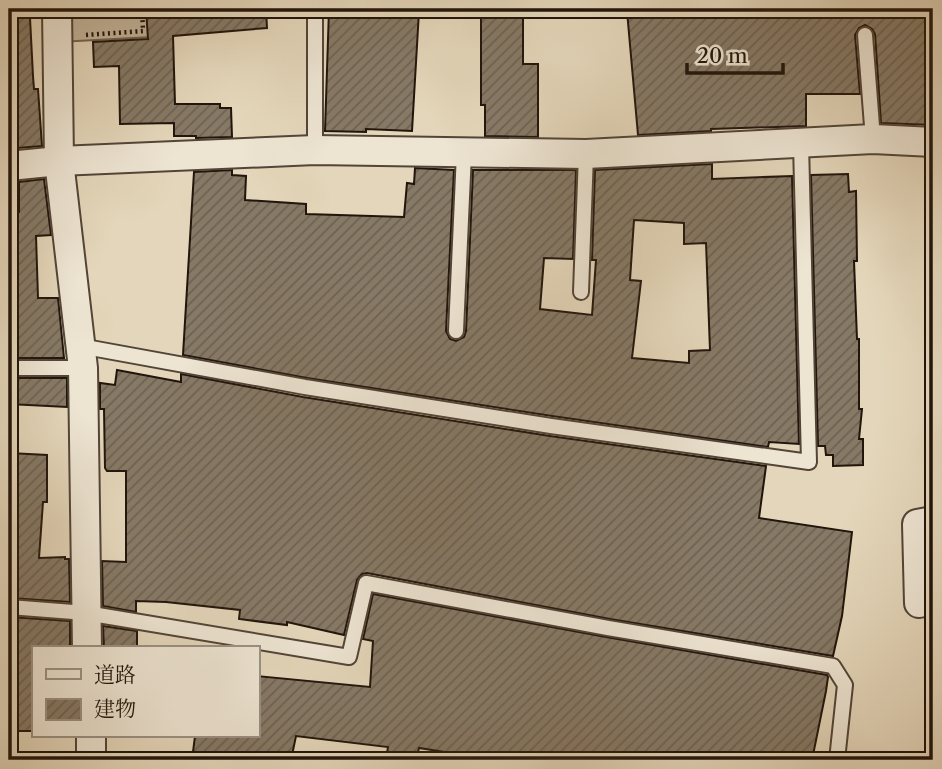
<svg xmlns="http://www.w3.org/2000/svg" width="942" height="769" viewBox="0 0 942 769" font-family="'Libre Caslon Text','Noto Serif JP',serif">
	<defs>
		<pattern id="building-hatch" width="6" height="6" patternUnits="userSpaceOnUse" patternTransform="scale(1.75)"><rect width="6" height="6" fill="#867966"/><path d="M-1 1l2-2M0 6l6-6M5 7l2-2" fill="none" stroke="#6d6252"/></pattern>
	</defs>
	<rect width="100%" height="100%" fill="#e4d6ba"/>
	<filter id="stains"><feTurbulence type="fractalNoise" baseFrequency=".00286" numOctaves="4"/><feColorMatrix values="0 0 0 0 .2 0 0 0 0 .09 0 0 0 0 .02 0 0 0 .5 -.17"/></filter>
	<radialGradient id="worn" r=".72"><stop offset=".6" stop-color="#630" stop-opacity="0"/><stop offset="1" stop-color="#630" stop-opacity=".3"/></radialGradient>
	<path fill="#c3b59c" stroke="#726554" stroke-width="2" d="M60,9H149L151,37L59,42Z"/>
	<g fill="url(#building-hatch)" stroke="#21150c" stroke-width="2" fill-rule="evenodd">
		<path d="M146,9H266L267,28L173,36L175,104H220V108H231L232,137L196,138V136H174V123L120,124L119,66L94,67L93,42L148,39Z"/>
		<path d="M329,9H406L419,11L412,131L366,129V132L325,131Z"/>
		<path d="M481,9H523V64H538V137L485,136V105H481Z"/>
		<path d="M654,9H933V125L881,123L875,34L872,29L865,25L859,28L855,35L860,94H806V126L711,129V131L638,135L627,11Z"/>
		<path d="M9,18H30L33,76L34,89H38L42,146L18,148L17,143H13L11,108H9Z"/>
		<path d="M712,164V179L792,176L799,444L769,442L768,447L552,416L307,378L183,355L194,172L232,170V175L246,176L245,200L306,204V214L404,217L407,183L414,184L415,168L454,170L446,331L450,339L456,341L464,337L466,331L473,170H576L573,259L544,258L540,309L592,315L596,260H592L595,170ZM634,220L684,223V244L706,243L710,350L689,351V363L632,358L641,281L630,280Z"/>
		<path d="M848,174L849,192L856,191L857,261H854L857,339H859V409H862L859,439H863V465L833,466V455H826L825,446H818L811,175Z"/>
		<path d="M44,179L51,235L36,236L38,298H58L64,358H9V212H19V182Z"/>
		<path d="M117,370L181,382V374L303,397L550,436L766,466L759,518L852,532L842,616L833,656L610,619L367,573L362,574L357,580L344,635L287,622V625L239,619L240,610L166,602L136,601V612L103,606L102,561L126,562V471H107L105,468L104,409H100V383L115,385Z"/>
		<path d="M9,378H67V407L9,404Z"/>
		<path d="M9,453L47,455V502H43L39,558L65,557V559H69L70,602L9,598Z"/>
		<path d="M373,594L606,637L827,675L828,677L826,691L812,760H475L476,757L419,748L418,752H412L411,756L387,753L388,747L296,736L291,760H192L195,736H257V676L370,687L373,641L363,639Z"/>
		<path d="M9,617L70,621V648H33V731H9Z"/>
		<path d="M103,626L137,631V648H104Z"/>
	</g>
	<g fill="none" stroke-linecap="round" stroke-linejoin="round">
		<g stroke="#524538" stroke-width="18">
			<g id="lane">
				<path d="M865,35L873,139"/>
				<path d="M315,150V9"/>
				<path d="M581,292L586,154"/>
				<path d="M456,331L464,153"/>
				<path d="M80,346L305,387L551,426L809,462L801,144"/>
				<path d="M9,368H83"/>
				<path d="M9,607L86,613L349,657L366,583L608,628L833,666L845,685L837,760"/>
			</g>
		</g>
		<g stroke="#524538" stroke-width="32">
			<g id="street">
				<path d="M57,9L59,161L83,368L87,648"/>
				<path d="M9,166L59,161L315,150L586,154L873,139L933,142"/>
				<path d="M919,603L917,524L933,521"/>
				<path d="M91,736V760"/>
			</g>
		</g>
		<g stroke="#21150c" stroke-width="4.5" stroke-dasharray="2 3.5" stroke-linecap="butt">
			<path d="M86,35L143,31L142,9"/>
			<path d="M22,755V760"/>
		</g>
		<use href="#lane" stroke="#ede4d2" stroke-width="14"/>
		<use href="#street" stroke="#ede4d2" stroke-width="28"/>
	</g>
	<rect width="942" height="769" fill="none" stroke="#e4d6ba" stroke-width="35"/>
	<rect x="10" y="10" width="921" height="748" fill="none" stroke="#21150c" stroke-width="3.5"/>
	<rect x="18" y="18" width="907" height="734" fill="none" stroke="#21150c" stroke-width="2"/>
	<rect x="32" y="646" width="228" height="91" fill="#ede4d2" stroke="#9b9183" stroke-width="2"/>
	<rect x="46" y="669" width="35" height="10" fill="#ede4d2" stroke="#9b9183" stroke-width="2"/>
	<text x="94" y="682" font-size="21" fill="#21150c">道路</text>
	<rect x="46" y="699" width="35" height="21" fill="url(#building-hatch)" stroke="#9b9183" stroke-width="2"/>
	<text x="94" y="716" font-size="21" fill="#21150c">建物</text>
	<path d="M687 63v10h96v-10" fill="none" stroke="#21150c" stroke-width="3.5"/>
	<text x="697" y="63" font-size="21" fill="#21150c" stroke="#ede4d2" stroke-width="5" paint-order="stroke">20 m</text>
	<rect width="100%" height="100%" filter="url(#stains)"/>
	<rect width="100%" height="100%" fill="url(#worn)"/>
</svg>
